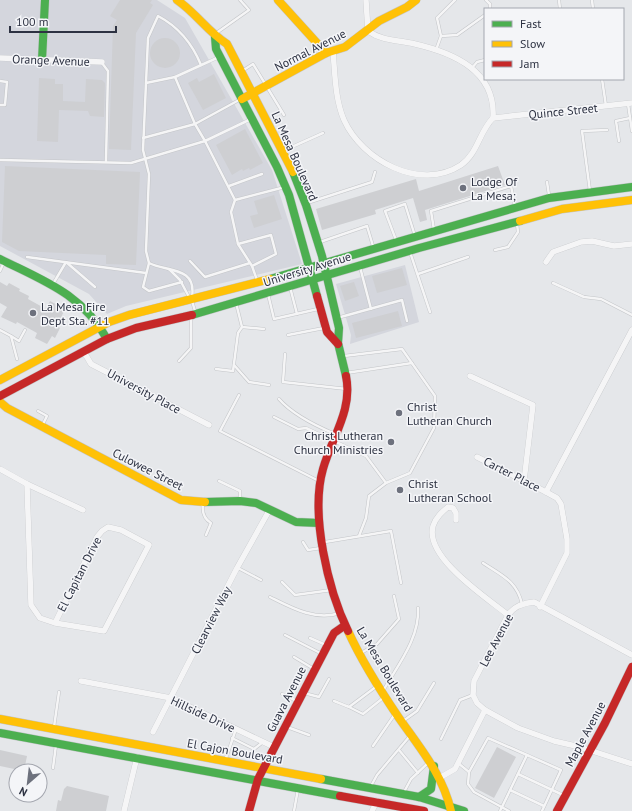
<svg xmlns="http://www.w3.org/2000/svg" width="632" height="811" viewBox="0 0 632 811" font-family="'PT Sans',sans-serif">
	<rect width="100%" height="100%" fill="#e5e7ea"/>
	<g fill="#d4d6dd">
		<path d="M0,0H157L185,18L272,170L302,264L126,306L107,314L89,294L0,246Z"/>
		<path d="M405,265L419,322L350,344L351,335L336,284Z"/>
	</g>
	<g fill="#cecfd2">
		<path d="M120,0H152L150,3L153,5L136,33L131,150L109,149L113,26L117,20L110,16Z"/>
		<circle cx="165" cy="53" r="15"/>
		<path d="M214,74L226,98L203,110L188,83L197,78L199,82Z"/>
		<path d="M39,78L55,79V84H63V101L85,102L86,79L102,80L105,83L104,117L90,116L88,111L59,110L58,142L37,141Z"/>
		<path d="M245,129L263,163L250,170L249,168L243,171L242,169L232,175L216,145Z"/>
		<path d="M5,166L140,172L136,265L106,264V255L19,251L2,242Z"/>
		<path d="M498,166L505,185L425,210L427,220L420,222L413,198L375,210L376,214L322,230L316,209L416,179L419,191Z"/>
		<path d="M274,195L282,219L254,228L250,216L258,214L254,201Z"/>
		<path d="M402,268L407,285L377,293L372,276Z"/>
		<path d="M0,282L7,286L9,283L20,289L19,291L29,296L28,299L46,309L50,301L65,309L57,326L60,328L55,338L52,336L47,344L35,338L37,333L17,322L16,324L1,317L7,307L0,303Z"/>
		<path d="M354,282L359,296L345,301L340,286Z"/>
		<path d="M398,311L402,326L356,338L352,323Z"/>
		<path d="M497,747L516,757L494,798L475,788Z"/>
		<path d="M0,750L27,756L24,771L0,766Z"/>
		<path d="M67,786L109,796L106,811H56L58,800L61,801L64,789Z"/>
	</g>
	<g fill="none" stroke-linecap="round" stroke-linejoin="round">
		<g stroke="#c3c5c8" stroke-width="3.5">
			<g id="lane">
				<path d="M486,0L490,4V9"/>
				<path d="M559,0L560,9"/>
				<path d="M592,0L593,9"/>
				<path d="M215,34L249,10L240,0"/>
				<path d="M441,36L457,35L485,15"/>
				<path d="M436,50L441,36L437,18L455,0"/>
				<path d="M219,57L175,77L195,124L205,141L251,119"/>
				<path d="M102,63L108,71L106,161"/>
				<path d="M472,68L477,62L485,60"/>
				<path d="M242,71L253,64L284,115"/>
				<path d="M175,77L146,83L148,38L158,16C179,27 192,43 201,65"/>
				<path d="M602,79L606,106"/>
				<path d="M0,81L7,82L5,105H0"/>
				<path d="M146,83L143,150L149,174L146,251L149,263C166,272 197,266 192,297"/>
				<path d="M628,104L632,131"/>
				<path d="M143,138L195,124L239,100"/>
				<path d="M619,141L616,121L630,118"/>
				<path d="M285,150L323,133"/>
				<path d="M0,160L131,163L205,141L235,200L231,212L238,244L252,266L257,280"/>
				<path d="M547,182L549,195"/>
				<path d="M229,186L262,174"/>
				<path d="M590,191L582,131L607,130"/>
				<path d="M235,200L285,187"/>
				<path d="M307,203L372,182L375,172"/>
				<path d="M434,230L431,211L511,186L515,206"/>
				<path d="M396,240L385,211L405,204L415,236"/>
				<path d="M320,242L367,226L373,246"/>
				<path d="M238,244L271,235L276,254L252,266"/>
				<path d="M495,250L508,247L518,232L517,224"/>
				<path d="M410,252L430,312"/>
				<path d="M27,257L146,273"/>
				<path d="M190,261L205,277L250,263"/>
				<path d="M149,263L143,287L149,291L182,282"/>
				<path d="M360,267L371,309"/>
				<path d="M169,269L180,280L189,297"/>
				<path d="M0,271L4,262"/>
				<path d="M418,274L468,257"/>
				<path d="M553,283L584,297L601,299L632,315"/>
				<path d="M53,284L66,262L95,287"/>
				<path d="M290,287L297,314"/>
				<path d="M268,294L274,319L318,309"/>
				<path d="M192,301L195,311"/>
				<path d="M337,318L402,300L407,321"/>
				<path d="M242,327L264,329"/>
				<path d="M0,330L11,336L17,359"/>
				<path d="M288,335L324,328"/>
				<path d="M11,336L19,341L25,330"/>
				<path d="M285,354L283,382L347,389"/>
				<path d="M179,361L191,348V318"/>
				<path d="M234,365L249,382L269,385"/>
				<path d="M216,369L233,371L238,333L242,327L236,303"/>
				<path d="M346,373L412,363"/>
				<path d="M239,395L220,431L319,481"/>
				<path d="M279,399C293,415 316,426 335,434"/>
				<path d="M38,411L47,416L42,426"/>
				<path d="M274,417L298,429L306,428L366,456L386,483L410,473L434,428L435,396L402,349L344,356"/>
				<path d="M219,481L240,491V500"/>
				<path d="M203,503C202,511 204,519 211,523L206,535"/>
				<path d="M359,536L366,518L369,496L386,483"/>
				<path d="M303,542L308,550L321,548"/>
				<path d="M325,542L391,531L401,583"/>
				<path d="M483,563C501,575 517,581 522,604"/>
				<path d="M238,568L261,580"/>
				<path d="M282,582L295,595L332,590"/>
				<path d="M270,597C292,608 315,621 340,613"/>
				<path d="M285,635L322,654"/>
				<path d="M310,638L326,645"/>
				<path d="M361,653L377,644L399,619L394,596"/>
				<path d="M294,657L314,669"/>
				<path d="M383,691C397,666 420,638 418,608"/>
				<path d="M304,693L319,697L329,679"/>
				<path d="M282,694L297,701"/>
				<path d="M334,701L349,707L377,686"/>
				<path d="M349,707L363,714L383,698"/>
				<path d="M403,721L417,711L434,683"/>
				<path d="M54,727L59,692"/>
				<path d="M287,727L309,735"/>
				<path d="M232,738L254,749L263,742"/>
				<path d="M441,739L460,700L473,695"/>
				<path d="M373,746L395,714"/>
				<path d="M399,750L418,773"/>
				<path d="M527,755L561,770L542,811"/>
				<path d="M226,758L236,729"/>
				<path d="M458,763L469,772L488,738L527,755L500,811"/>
				<path d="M53,768L56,745"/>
				<path d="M469,772L468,784L474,792L509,811"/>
				<path d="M518,774L563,795"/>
				<path d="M371,786L377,775L409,737"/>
				<path d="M510,790L544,806"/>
				<path d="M404,792L411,779L429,762"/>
				<path d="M294,811L298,789"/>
			</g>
		</g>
		<g stroke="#c3c5c8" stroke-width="6">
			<g id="street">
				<path d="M333,51C335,74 335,99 344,120C362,160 420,192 461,165C478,153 479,132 493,118C496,71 454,53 415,44C398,40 382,41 368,31L366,0"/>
				<path d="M0,58L102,62"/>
				<path d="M493,118L632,103"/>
				<path d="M546,262L553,252L581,242L592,241L614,246L632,244"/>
				<path d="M84,352L91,364L209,425"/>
				<path d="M470,376L533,405L524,481"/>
				<path d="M477,457L546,492L557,498L561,504L567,539V553L540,607"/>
				<path d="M0,469L27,484L83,510"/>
				<path d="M27,484L31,605L40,618L55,623L104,631L149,545L121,530L108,527L102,531L97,537L55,623"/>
				<path d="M546,492L632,330"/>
				<path d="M456,520V513L453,508L448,507C442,512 436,517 433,526C424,557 487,598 508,615"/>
				<path d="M632,655L534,602C524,603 514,606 508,615L474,681L473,695L477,703L485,710L518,728L554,741L580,747L632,764"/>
				<path d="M81,681L171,698L274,747"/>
				<path d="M153,732L237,568L270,509"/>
				<path d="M441,777L455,769L485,710"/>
				<path d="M124,811L137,757"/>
				<path d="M372,811L377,801"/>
			</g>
		</g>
		<g stroke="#c3c5c8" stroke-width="9">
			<g id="fast">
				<path d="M215,37L216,49L277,167L289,195L317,296"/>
				<path d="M42,60L45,0"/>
				<path d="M293,172L306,205L322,256L339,328L338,343L346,376"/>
				<path d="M0,259C44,281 82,294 107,339"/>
				<path d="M270,279L549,198L632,187"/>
				<path d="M192,315L419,248L520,221"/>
				<path d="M205,502L240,501L256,503L296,522L319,523"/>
				<path d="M0,733L340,796"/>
				<path d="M321,779L419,797L464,811"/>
				<path d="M419,797L431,789L434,766"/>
			</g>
		</g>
		<g stroke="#c3c5c8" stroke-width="9">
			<g id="slow">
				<path d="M177,0C196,13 208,32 227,44L293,172"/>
				<path d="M278,0L326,53"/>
				<path d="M242,99L326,53L345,47L379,21L407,7L416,0"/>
				<path d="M520,221L562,209L632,200"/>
				<path d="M0,380L109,322L129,315L270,279"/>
				<path d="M0,402L7,408L181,500L205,502"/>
				<path d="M348,631C362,662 380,690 399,718C420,748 443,775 451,811"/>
				<path d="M0,719L321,779"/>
			</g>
		</g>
		<g stroke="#c3c5c8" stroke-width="9">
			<g id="jam">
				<path d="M317,296L327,332L338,344"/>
				<path d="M346,376C353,410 332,437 323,469C310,514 328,590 348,631"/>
				<path d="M0,396L107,339L136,328L192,315"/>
				<path d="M340,796L424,811"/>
				<path d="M249,811L258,779L334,633L344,626"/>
				<path d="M557,811L605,723L632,667"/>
			</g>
		</g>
		<use href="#lane" stroke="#f5f5f6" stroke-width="2.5"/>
		<use href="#street" stroke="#f5f5f6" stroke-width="5.5"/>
		<use href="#fast" stroke="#4caf50" stroke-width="8"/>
		<use href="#slow" stroke="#ffc107" stroke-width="8"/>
		<use href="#jam" stroke="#c62828" stroke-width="8"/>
	</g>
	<g fill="#6d717d" stroke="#f4f5f8" stroke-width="1.5">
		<circle cx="463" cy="188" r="4"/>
		<circle cx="33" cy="313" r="4"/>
		<circle cx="399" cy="413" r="4"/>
		<circle cx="391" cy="442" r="4"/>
		<circle cx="400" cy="490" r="4"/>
	</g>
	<g text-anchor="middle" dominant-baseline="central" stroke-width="3" stroke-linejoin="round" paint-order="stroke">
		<g font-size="12" fill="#2d3242" stroke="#f4f5f8">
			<text transform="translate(310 50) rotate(-27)">Normal Avenue</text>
			<text transform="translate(51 60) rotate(2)">Orange Avenue</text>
			<text transform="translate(563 111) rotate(-6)">Quince Street</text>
			<text transform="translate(295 156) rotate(66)">La Mesa Boulevard</text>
			<text transform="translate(307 269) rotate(-17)">University Avenue</text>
			<text transform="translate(144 391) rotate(28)">University Place</text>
			<text transform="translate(148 469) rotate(27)">Culowee Street</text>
			<text transform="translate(512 474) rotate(27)">Carter Place</text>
			<text transform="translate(79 574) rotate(-63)">El Capitan Drive</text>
			<text transform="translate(211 620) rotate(-63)">Clearview Way</text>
			<text transform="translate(496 640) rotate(-62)">Lee Avenue</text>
			<text transform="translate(385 669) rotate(59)">La Mesa Boulevard</text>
			<text transform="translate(286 699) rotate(-63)">Guava Avenue</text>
			<text transform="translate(203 714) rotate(25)">Hillside Drive</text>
			<text transform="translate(585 734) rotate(-62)">Maple Avenue</text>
			<text transform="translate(235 751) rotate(10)">El Cajon Boulevard</text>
		</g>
		<g font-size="12" fill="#2d3242" stroke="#f4f5f8" text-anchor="start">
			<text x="471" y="181">Lodge Of<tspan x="471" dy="14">La Mesa;</tspan></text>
			<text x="41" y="306">La Mesa Fire<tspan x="41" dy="14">Dept Sta. #11</tspan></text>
			<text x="407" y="406">Christ<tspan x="407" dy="14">Lutheran Church</tspan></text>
			<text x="383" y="435" text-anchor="end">Christ Lutheran<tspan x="383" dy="14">Church Ministries</tspan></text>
			<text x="408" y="483">Christ<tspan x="408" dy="14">Lutheran School</tspan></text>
		</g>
	</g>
	<rect x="484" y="8" width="140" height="72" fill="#f4f5f8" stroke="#a4a7af"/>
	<rect x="492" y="21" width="20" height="6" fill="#4caf50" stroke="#a4a7af"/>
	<text x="520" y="28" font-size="12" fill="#2d3242">Fast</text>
	<rect x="492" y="41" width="20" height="6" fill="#ffc107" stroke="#a4a7af"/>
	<text x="520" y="48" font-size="12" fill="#2d3242">Slow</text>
	<rect x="492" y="61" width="20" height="6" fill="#c62828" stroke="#a4a7af"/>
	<text x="520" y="68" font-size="12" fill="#2d3242">Jam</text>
	<g transform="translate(28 783) rotate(208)"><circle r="19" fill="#f4f5f8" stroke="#a4a7af"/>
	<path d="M0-3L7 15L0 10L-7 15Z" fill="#6d717d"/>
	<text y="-6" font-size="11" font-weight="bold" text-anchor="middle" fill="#2d3242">N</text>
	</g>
	<path d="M10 26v6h106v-6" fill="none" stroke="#2d3242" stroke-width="2"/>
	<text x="16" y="26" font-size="12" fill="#2d3242" stroke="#f4f5f8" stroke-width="3" paint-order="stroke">100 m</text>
</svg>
